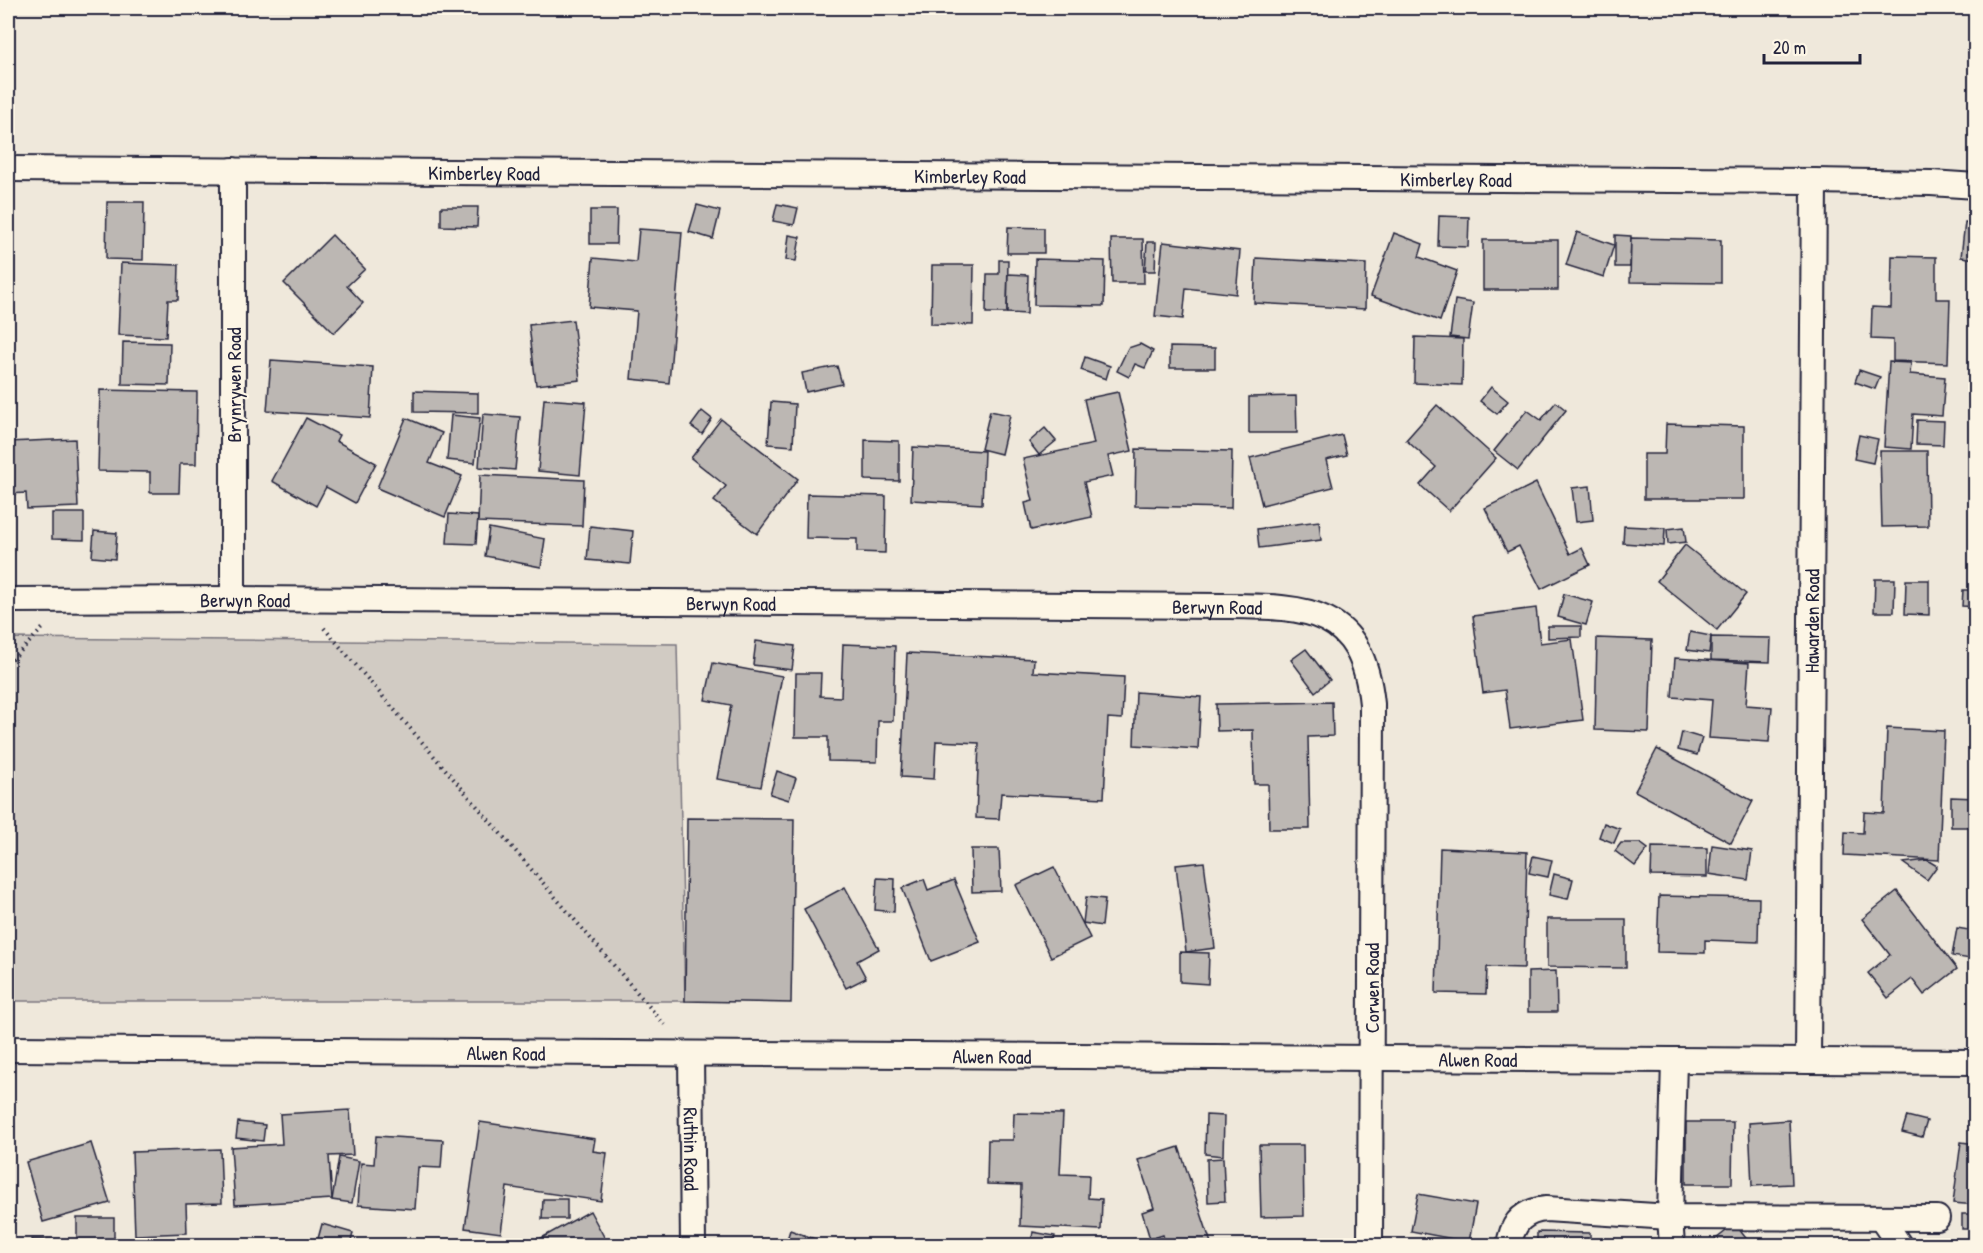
<svg xmlns="http://www.w3.org/2000/svg" width="1983" height="1253" viewBox="0 0 1983 1253" font-family="'Patrick Hand',sans-serif">
	<rect width="100%" height="100%" fill="#efe8db"/>
	<filter id="ink" filterUnits="userSpaceOnUse"><feTurbulence type="fractalNoise" baseFrequency=".0167" numOctaves="2"/><feDisplacementMap in="SourceGraphic" scale="12" xChannelSelector="R" yChannelSelector="G"/><feConvolveMatrix kernelMatrix="1 2 1 2 8 2 1 2 1" color-interpolation-filters="sRGB"/></filter>
	<g filter="url(#ink)">
		<path fill="#d1cbc3" stroke="#7a767f" stroke-width="1.5" d="M8,638L677,644L685,1001H8Z"/>
		<g fill="#bcb7b3" stroke="#22223b" stroke-width="1.5">
			<path d="M107,202H144L143,260L106,259Z"/>
			<path d="M777,204L798,208L794,225L773,221Z"/>
			<path d="M697,205L720,211L713,239L689,232Z"/>
			<path d="M441,207H478L477,227L441,226Z"/>
			<path d="M590,210H617L616,244H590Z"/>
			<path d="M1439,216L1469,217L1468,247L1438,246Z"/>
			<path d="M1965,222L1976,223V259L1961,257Z"/>
			<path d="M1008,227L1044,228V253H1007Z"/>
			<path d="M639,229L682,232L669,383L631,379L637,311L589,307L593,258L636,262Z"/>
			<path d="M1577,232L1614,245L1604,277L1566,265Z"/>
			<path d="M1394,233L1423,244L1419,257L1457,271L1440,321L1371,296Z"/>
			<path d="M332,235L365,269L347,286L363,303L334,333L284,283Z"/>
			<path d="M789,235L800,237L796,261L786,260Z"/>
			<path d="M1615,235L1631,236L1630,267H1615Z"/>
			<path d="M1631,238L1721,240V283L1630,282Z"/>
			<path d="M1111,239H1143L1144,283H1112Z"/>
			<rect x="1483" y="240" width="75" height="50"/>
			<path d="M1147,242H1156L1155,271H1145Z"/>
			<path d="M1163,242L1240,251L1236,294L1186,288L1183,319L1155,316Z"/>
			<path d="M1892,256L1936,257V299H1950L1948,363L1893,361V340L1871,339L1872,307L1891,308Z"/>
			<path d="M1256,258L1366,264L1365,309L1254,303Z"/>
			<path d="M1035,259L1105,261L1104,306L1034,305Z"/>
			<path d="M999,260H1008L1007,313H986L987,274H999Z"/>
			<path d="M121,263L179,265L178,300H168L166,337L118,335Z"/>
			<path d="M932,265H974L973,325L931,324Z"/>
			<path d="M1008,274L1028,275L1027,314L1007,313Z"/>
			<path d="M1455,300L1473,303L1468,339L1450,337Z"/>
			<path d="M573,320L580,380L536,385L529,325Z"/>
			<path d="M1415,337L1463,339L1462,385L1414,383Z"/>
			<path d="M123,342L170,343L169,385L122,384Z"/>
			<path d="M1140,344L1153,351L1145,368L1135,364L1129,377L1117,371L1128,348Z"/>
			<path d="M1170,347L1215,348V368H1170Z"/>
			<path d="M1085,357L1110,366L1106,379L1081,370Z"/>
			<path d="M271,360L373,367L370,418L267,411Z"/>
			<path d="M1889,362L1911,363L1910,374L1945,377L1942,416L1913,414L1911,449L1884,447Z"/>
			<path d="M837,366L842,384L806,392L802,373Z"/>
			<path d="M1859,370L1880,377L1875,389L1855,382Z"/>
			<path d="M1491,387L1508,401L1497,414L1480,401Z"/>
			<path d="M100,390L197,392L196,464H180L179,493H150V472L98,471Z"/>
			<path d="M414,391L478,393V413L414,412Z"/>
			<path d="M1118,392L1132,451L1108,456L1113,476L1084,482L1092,517L1031,530L1025,503L1033,501L1023,459L1094,444L1084,399Z"/>
			<path d="M1296,396L1297,433H1249V397Z"/>
			<path d="M544,399L586,402L580,475L538,471Z"/>
			<path d="M771,402L795,404L793,446L768,444Z"/>
			<path d="M1556,402L1566,410L1518,470L1494,451L1527,410L1541,420Z"/>
			<path d="M1437,405L1496,458L1449,511L1420,485L1436,467L1406,440Z"/>
			<path d="M702,411L712,419L702,434L691,426Z"/>
			<path d="M990,411L1010,415L1001,454L981,449Z"/>
			<path d="M483,414L520,417L515,470L479,467Z"/>
			<path d="M451,415L480,418L475,463L447,460Z"/>
			<path d="M306,418L339,435L336,441L376,463L355,503L326,487L316,506L272,481Z"/>
			<path d="M406,418L442,433L429,463L462,476L445,517L377,488Z"/>
			<path d="M721,419L798,479L757,534L714,501L726,486L691,458Z"/>
			<path d="M1917,420L1944,421L1943,445L1916,444Z"/>
			<path d="M1666,424L1744,426V499H1644V454H1665Z"/>
			<path d="M1045,428L1056,441L1039,455L1029,442Z"/>
			<path d="M1342,435L1347,455L1326,460L1333,487L1262,505L1250,458Z"/>
			<path d="M1859,435L1878,439L1873,463L1854,459Z"/>
			<path d="M75,439L78,507L27,509L26,493L8,494V442Z"/>
			<path d="M865,440L899,441V481L865,480Z"/>
			<path d="M913,447L984,451L982,504L911,500Z"/>
			<path d="M1136,449L1232,451L1231,508L1135,506Z"/>
			<path d="M1880,451H1927L1928,526L1882,527Z"/>
			<path d="M480,475L584,480L582,526L478,522Z"/>
			<path d="M1536,483L1570,554L1582,548L1590,565L1541,589L1519,546L1507,552L1485,508Z"/>
			<path d="M1590,486L1593,520L1576,522L1572,488Z"/>
			<path d="M807,494L886,496L885,553L857,552V539L806,538Z"/>
			<path d="M52,513H84V540L52,539Z"/>
			<path d="M449,514L478,516L476,544L447,543Z"/>
			<path d="M1319,521L1321,540L1259,548L1257,529Z"/>
			<path d="M590,526L633,531L630,564L587,560Z"/>
			<path d="M1624,526L1665,528L1664,546L1623,543Z"/>
			<path d="M1684,527L1686,542L1668,544L1667,529Z"/>
			<path d="M489,528L545,539L541,567L485,556Z"/>
			<path d="M94,531L117,533L115,559L92,557Z"/>
			<path d="M1685,545L1746,594L1717,630L1657,581Z"/>
			<path d="M1875,579H1895L1894,612H1874Z"/>
			<path d="M1906,580H1929V615L1905,614Z"/>
			<path d="M1963,590H1976V607L1962,606Z"/>
			<path d="M1564,594L1593,602L1586,625L1558,617Z"/>
			<path d="M1536,608L1540,643L1572,639L1583,720L1510,729L1505,690L1483,693L1473,616Z"/>
			<path d="M1548,626H1581V637L1548,638Z"/>
			<path d="M1690,632L1711,636L1709,653L1687,650Z"/>
			<path d="M1711,637L1771,638L1770,662L1711,660Z"/>
			<path d="M1597,638L1652,640L1649,732L1595,730Z"/>
			<path d="M756,641L795,646L792,670L753,665Z"/>
			<path d="M843,644L895,646L893,721H878L877,762L828,761V737H795L796,673H821L820,696L841,697Z"/>
			<path d="M1306,649L1330,680L1315,692L1291,660Z"/>
			<path d="M907,653L1034,659L1033,672L1124,677L1122,719L1108,718L1104,798L1001,793L999,819L976,818L979,743L936,741L934,779L901,777Z"/>
			<path d="M1675,658L1749,663L1746,705L1772,707L1769,742L1709,738L1712,700L1672,697Z"/>
			<path d="M713,663L782,676L761,787L717,779L731,705L705,700Z"/>
			<path d="M1136,692L1201,697L1198,749L1134,745Z"/>
			<path d="M1332,702L1333,736L1308,737L1310,829H1269L1268,784H1254L1253,730L1217,731L1216,704Z"/>
			<path d="M1887,728L1944,731L1939,860L1844,855L1845,832L1863,833L1864,812L1884,813Z"/>
			<path d="M1682,732L1702,738L1697,755L1678,750Z"/>
			<path d="M1657,749L1753,801L1731,843L1635,791Z"/>
			<path d="M777,771L796,778L789,800L770,794Z"/>
			<path d="M1951,797L1976,798V827H1951Z"/>
			<path d="M687,818L794,819L791,1003L685,1001Z"/>
			<path d="M1604,823L1620,829L1614,843L1599,837Z"/>
			<path d="M1621,843H1640L1648,849L1635,866L1615,851Z"/>
			<path d="M1712,845L1752,851L1748,880L1709,874Z"/>
			<path d="M1652,847L1707,848V877L1651,876Z"/>
			<path d="M1440,848L1527,852L1524,968L1487,967L1486,994L1436,993Z"/>
			<path d="M971,849H999L1001,891L972,892Z"/>
			<path d="M1533,856L1552,860L1548,877L1529,873Z"/>
			<path d="M1927,860L1937,866L1927,880L1903,863Z"/>
			<path d="M1204,862L1215,948L1186,952L1176,865Z"/>
			<path d="M1054,867L1090,938L1051,957L1016,885Z"/>
			<path d="M1554,874L1573,879L1568,899L1549,895Z"/>
			<path d="M877,878L895,879L894,912L875,910Z"/>
			<path d="M924,879L928,890L954,880L980,942L931,961L902,888Z"/>
			<path d="M845,887L879,949L857,961L866,978L846,988L804,909Z"/>
			<path d="M1897,891L1957,969L1924,995L1912,979L1888,998L1868,973L1890,955L1862,919Z"/>
			<path d="M1659,896L1759,898L1758,942L1705,940V953L1657,952Z"/>
			<path d="M1086,897L1105,899L1102,926L1083,923Z"/>
			<path d="M1547,919H1626V968L1547,967Z"/>
			<path d="M1957,928L1975,931L1970,959L1952,956Z"/>
			<path d="M1180,952L1209,953L1208,984L1180,982Z"/>
			<path d="M1556,971L1557,1012H1528V972Z"/>
			<path d="M350,1110L353,1155L329,1156L332,1199L235,1205L231,1147L282,1144L280,1114Z"/>
			<path d="M1014,1113L1063,1114L1060,1174L1089,1175L1088,1198L1102,1199L1101,1230L1020,1226L1021,1185L987,1184L988,1140H1013Z"/>
			<path d="M1206,1115L1224,1116L1223,1156L1205,1154Z"/>
			<path d="M1907,1116L1927,1121L1922,1137L1902,1132Z"/>
			<path d="M1789,1120L1792,1184L1752,1186L1749,1123Z"/>
			<path d="M238,1122L265,1125L263,1141L236,1138Z"/>
			<path d="M480,1122L595,1139L593,1151L607,1153L601,1201L507,1187L501,1233L465,1228Z"/>
			<path d="M1686,1122H1733L1732,1184H1686Z"/>
			<path d="M376,1136L443,1140L441,1168L418,1167L415,1209L358,1205L361,1163L374,1164Z"/>
			<path d="M1961,1142L1976,1144V1205L1953,1203Z"/>
			<path d="M91,1143L110,1203L43,1222L26,1162Z"/>
			<path d="M1259,1145H1303L1304,1216L1261,1217Z"/>
			<path d="M1179,1147L1212,1246H1166L1163,1235L1150,1239L1142,1212L1154,1208L1138,1160Z"/>
			<path d="M220,1149L222,1203L186,1204L187,1233L135,1235L132,1152Z"/>
			<path d="M339,1157L359,1161L352,1203L332,1200Z"/>
			<path d="M1223,1158L1225,1201L1208,1202L1207,1159Z"/>
			<path d="M1418,1194L1476,1204L1469,1242L1411,1231Z"/>
			<path d="M543,1199H567V1219H542Z"/>
			<path d="M590,1211L609,1246H527Z"/>
			<rect x="1962" y="1214" width="14" height="15"/>
			<path d="M77,1218H114V1246H32V1239L77,1240Z"/>
			<path d="M322,1224L353,1233L350,1246H316Z"/>
			<path d="M1735,1224L1752,1246H1707Z"/>
			<path d="M790,1230L834,1246H785Z"/>
			<path d="M1033,1232L1055,1236L1053,1246H1031Z"/>
			<path d="M1537,1232L1590,1233V1246H1537Z"/>
		</g>
		<g fill="none" stroke-linecap="round" stroke-linejoin="round">
			<g stroke="#22223b" stroke-width="28">
				<g id="minor">
					<path id="s1" d="M8,169L1814,181L1931,183L1976,186"/>
					<path d="M233,170V599"/>
					<path id="s2" d="M8,600L233,599L1221,606C1303,607 1362,604 1372,704L1370,1246"/>
					<path id="s3" d="M8,1049L1976,1062"/>
					<path id="s4" d="M691,1055L693,1246"/>
					<path id="s5" d="M1808,1061L1814,181"/>
					<path d="M1881,1218L1900,1246"/>
					<path d="M1509,1246C1512,1222 1524,1211 1546,1209L1670,1217L1937,1218"/>
					<path d="M1672,1246L1670,1217L1674,1060"/>
				</g>
			</g>
			<g stroke="#22223b" stroke-width="4" stroke-dasharray="1.5 4.5" stroke-linecap="butt">
				<path d="M324,628L665,1025"/>
				<path d="M8,664L43,628"/>
			</g>
			<use href="#minor" stroke="#fcf5e5" stroke-width="24"/>
		</g>
	</g>
	<g text-anchor="middle" dominant-baseline="central" stroke-width="4.5" stroke-linejoin="round" paint-order="stroke">
		<g font-size="20" fill="#22223b" stroke="#fcf5e5">
			<text stroke="none"><textPath href="#s1" startOffset="476">Kimberley Road</textPath></text>
			<text stroke="none"><textPath href="#s1" startOffset="962">Kimberley Road</textPath></text>
			<text stroke="none"><textPath href="#s1" startOffset="1448">Kimberley Road</textPath></text>
			<text transform="translate(233 385) rotate(-90)">Brynrywen Road</text>
			<text stroke="none"><textPath href="#s2" startOffset="237">Berwyn Road</textPath></text>
			<text stroke="none"><textPath href="#s2" startOffset="723">Berwyn Road</textPath></text>
			<text stroke="none"><textPath href="#s2" startOffset="1209">Berwyn Road</textPath></text>
			<text stroke="none"><textPath href="#s5" startOffset="440">Hawarden Road</textPath></text>
			<text transform="translate(1371 988) rotate(-90)">Corwen Road</text>
			<text stroke="none"><textPath href="#s3" startOffset="498">Alwen Road</textPath></text>
			<text stroke="none"><textPath href="#s3" startOffset="984">Alwen Road</textPath></text>
			<text stroke="none"><textPath href="#s3" startOffset="1470">Alwen Road</textPath></text>
			<text stroke="none"><textPath href="#s4" startOffset="94">Ruthin Road</textPath></text>
		</g>
	</g>
	<rect width="1983" height="1253" fill="none" stroke="#fcf5e5" stroke-width="30"/>
	<rect x="15" y="15" width="1953" height="1223" fill="none" stroke="#22223b" stroke-width="2" filter="url(#ink)"/>
	<path d="M1764 54v9h96v-9" fill="none" stroke="#22223b" stroke-width="3"/>
	<text x="1773" y="54" font-size="18" fill="#22223b" stroke="#fcf5e5" stroke-width="4.5" paint-order="stroke">20 m</text>
</svg>
